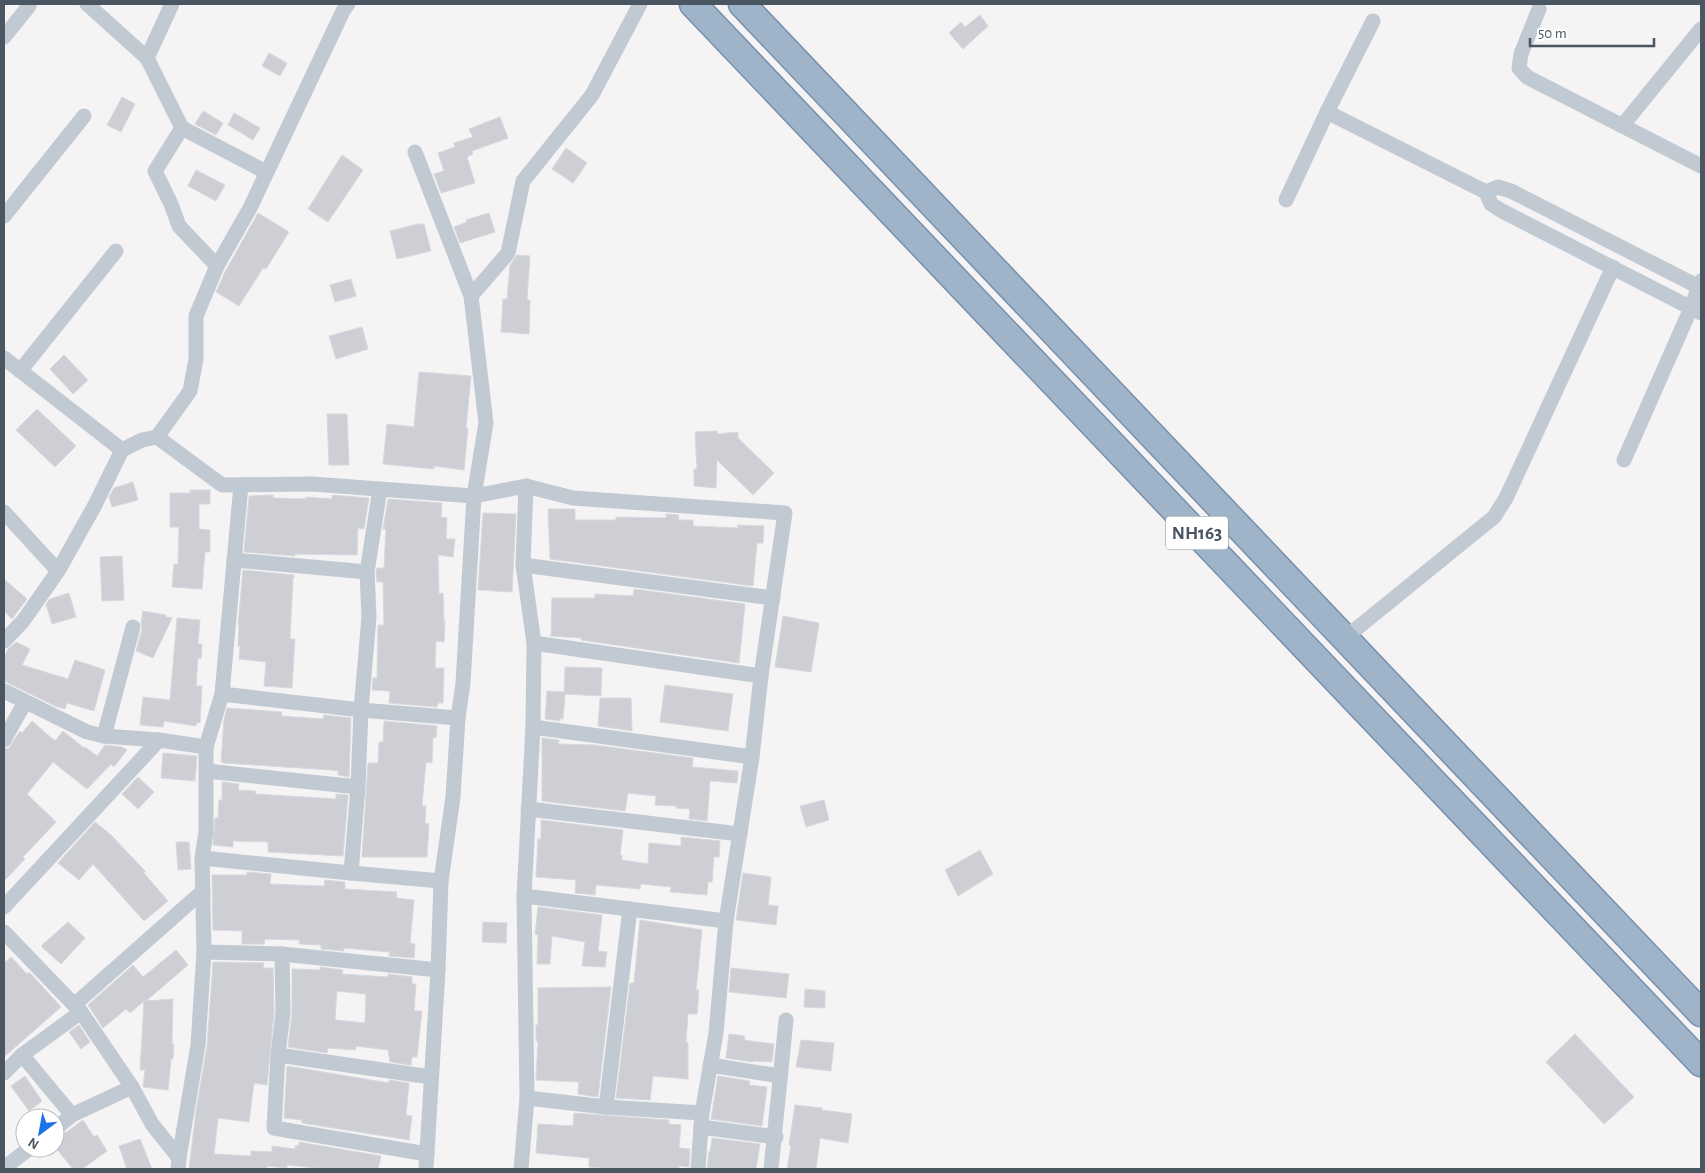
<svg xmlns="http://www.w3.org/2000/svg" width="1705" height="1173" viewBox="0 0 1705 1173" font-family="'Alegreya Sans',sans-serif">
	<rect width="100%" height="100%" fill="#f5f3f3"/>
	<g fill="#cdcfd5" stroke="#d7d9de" fill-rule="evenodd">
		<path d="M980,15L988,26L963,49L949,33L961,22L965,27Z"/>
		<path d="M269,53L287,63L280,76L262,66Z"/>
		<path d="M122,97L135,104L121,132L107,125Z"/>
		<path d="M203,111L223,123L216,135L195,124Z"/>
		<path d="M234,113L260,128L253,140L228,125Z"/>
		<path d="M500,117L508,138L472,151L473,154L467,157L475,183L441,193L434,174L444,171L438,153L455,147L454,143L473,137L469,129Z"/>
		<path d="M566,148L587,163L573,183L552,169Z"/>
		<path d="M342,155L363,170L328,222L308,209Z"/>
		<path d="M196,170L225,185L216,201L188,186Z"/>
		<path d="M258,213L289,232L266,269L263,268L239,306L216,292L225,272Z"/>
		<path d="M489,213L495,232L460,243L454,227L467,222L466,220Z"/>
		<path d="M418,224H424L431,251L397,259L390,231Z"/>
		<path d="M517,255L530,256L527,300H530L529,334L501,332L503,299H507L510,265Z"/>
		<path d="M351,279L356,296L335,302L330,285Z"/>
		<path d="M362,327L368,349L336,359L329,336Z"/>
		<path d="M64,355L88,380L73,394L50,369Z"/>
		<path d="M419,372L471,376L466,428L468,429L464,470L434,466V469L383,464L387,424L414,427Z"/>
		<path d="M37,409L76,446L55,467L16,430Z"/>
		<path d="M327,414H347L349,465H329Z"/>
		<path d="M717,431V434L738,432V438L774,473L753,495L717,460L716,488L694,486V469H697L695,432Z"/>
		<path d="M133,482L138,500L112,507L109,497L114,488Z"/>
		<path d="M190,490H210V504H199V529L210,530V552H205L202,589L172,587L174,564H178L179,527H170V493H190Z"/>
		<path d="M273,495V498L306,499V497L332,499V495L369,498L364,529L358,528L357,555L295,554V556L244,552L249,496Z"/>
		<path d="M388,499L442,503L441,517L447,518L446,539H455L453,557L438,555L439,594L443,593L444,621H445L444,642L436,641L435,668H444L443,703H438L437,707L389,703L390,691L372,690L373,678H377L378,625H384L383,582H377L376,573L377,568H384L386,529H383Z"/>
		<path d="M548,509H575V520H616V517L666,518V514L679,515L678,520H693V526L738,528V525L764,526L763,543H757L753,586L550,559Z"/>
		<path d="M483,513L516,514L512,592L478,590Z"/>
		<path d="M122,556L124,600L102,601L100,557Z"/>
		<path d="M243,570L294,575V578H293L290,639H295L292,688L264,686L266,662L239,659L240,646H238L239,625H238Z"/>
		<path d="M4,579L27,599L12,619L4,611Z"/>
		<path d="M634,589L745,604L739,663L581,640V638L551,636L552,598H595V594L633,596Z"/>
		<path d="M69,593L76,617L52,624L46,604L50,599Z"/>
		<path d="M143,611L166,615V617L172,618L153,658L136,651L142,629L141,623Z"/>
		<path d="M783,616L819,623L811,672L775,667Z"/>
		<path d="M177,618L200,620L198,644H202L201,659L198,658L196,686H202L200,723L197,722L196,726L164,721L163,727L140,725L143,697L170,700Z"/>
		<path d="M16,642L30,649L22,665L68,679L75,660L105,670L94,711L67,703L65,709L55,706L4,681V658L8,649Z"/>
		<path d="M565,667L602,668L601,696L565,694L563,719L560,718V721L545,719L547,691L564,692Z"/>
		<path d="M665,685L733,694L728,731L660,722Z"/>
		<path d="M600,698H631L632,731L598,726Z"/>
		<path d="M227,708L282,712L281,716L323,719L324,715L351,718L349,777L338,775V771L331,770L223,763L221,762L224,719Z"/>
		<path d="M32,721L55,741L63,731L84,748L85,747L97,756L105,745L122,747L127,750L114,767L111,764L87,789L53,762L27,794L56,822L23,857L25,859L4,881V749L9,748L20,731L22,733Z"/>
		<path d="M384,721L437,726L436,738L433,737L432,763L426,762L423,794L422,806H426L425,823L429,824L427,857H362L368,763H378L379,742H383Z"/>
		<path d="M542,738L559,740L558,744L594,745L693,758L692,767L738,771L737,783L710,781L707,821L689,819L690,809L676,808V806L655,805L656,796L628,793L625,811L542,801Z"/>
		<path d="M163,753L197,756L195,781L161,778Z"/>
		<path d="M138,777L154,792L138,809L122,794Z"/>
		<path d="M222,782L239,784L238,790L256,791L255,794L336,799V794L348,795L343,856L268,852V842L233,841V847L213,845L215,818H218L219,800H222Z"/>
		<path d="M824,800L829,820L806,827L800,806Z"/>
		<path d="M541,820L623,830L620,855H622V860L648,864L649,843L681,846V837L720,841L719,857H714L712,882H708L707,895L670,892L671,887L641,884L640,889L596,885L595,895L575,893L576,880L536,877L538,839H541Z"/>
		<path d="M95,822L111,835L146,872H143L168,901L144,921L93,864L79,880L58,863Z"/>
		<path d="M176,842H189L191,869L178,870Z"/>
		<path d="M980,850L993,874L958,896L945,870Z"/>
		<path d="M247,872L271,874L270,884L324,886L325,880L345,882V889L397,892L396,898L414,900L410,943L415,944L414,958L389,956L390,952L344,948V951L321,949V945L299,944L300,940L265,939L264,944H242V931L213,930L212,875H247Z"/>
		<path d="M743,873L771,877L768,905L778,906L776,925L736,920Z"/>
		<path d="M538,907L602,915L598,951L607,952L605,967L582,966L585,942L552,936L550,964H537L538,935L535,934Z"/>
		<path d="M640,920L702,930L696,990H699L697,1014H688L686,1042L688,1043V1079L653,1076L650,1100L616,1098L630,983H634Z"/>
		<path d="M68,922L85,938L61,964L41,946Z"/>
		<path d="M483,922L507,923L506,943L482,942Z"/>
		<path d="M176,950L188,965L146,1001L173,999L172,1044H174L173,1059H171L168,1090L143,1087L145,1070H140L144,1001L130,1013L126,1009L103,1028L88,1005L133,965L143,977Z"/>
		<path d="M11,957L27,974L29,972L61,1007L4,1057V963Z"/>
		<path d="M213,962L264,963L263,968H273L274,1012L267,1085L254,1083L249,1122L218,1118L214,1154L251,1156V1151L272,1152V1146L295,1149L296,1145L299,1146V1142L381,1156L378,1169H325L287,1165V1168L267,1166V1169H189L196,1111L207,1046Z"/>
		<path d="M320,967L343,970L342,974L388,977V974L412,977V984H416L414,1011H422L417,1057H412L411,1065L390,1062L388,1050L356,1046L355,1050L329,1048H328L327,1053L288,1047L292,1012V969L320,970ZM337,991L366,994L365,1023L335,1020Z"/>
		<path d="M731,968L789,974L786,998L729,992Z"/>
		<path d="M611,987L598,1097L578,1094L579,1082L536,1080L538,1041H536V1025H538V988Z"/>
		<path d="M805,989L825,991V1008L804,1007Z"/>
		<path d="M79,1025L90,1042L81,1049L69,1032Z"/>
		<path d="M729,1034L745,1036L744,1040L774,1044L772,1062L753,1061V1062L726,1058Z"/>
		<path d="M1575,1034L1634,1097L1604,1124L1546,1062Z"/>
		<path d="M801,1040L834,1043L831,1071L796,1067Z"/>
		<path d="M287,1066L389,1083V1080L409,1083L406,1115L412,1116L409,1140L302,1123V1120L284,1118Z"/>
		<path d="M25,1076L42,1101L29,1111L11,1086Z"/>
		<path d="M718,1076L750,1081L749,1085L767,1087L762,1126L711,1119Z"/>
		<path d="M795,1105L822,1108V1110L852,1114L848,1143L820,1138L816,1169H787L791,1146L789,1145Z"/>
		<path d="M574,1113L669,1120V1124L681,1125L679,1148L690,1149L689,1167L679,1166V1169H611L589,1167V1158L536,1153L538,1124L573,1126Z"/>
		<path d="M83,1120L94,1137L97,1135L107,1151L82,1169H73L55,1147V1138L61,1136Z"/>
		<path d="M712,1138L760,1144L756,1169H707L709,1151L710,1152Z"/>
		<path d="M140,1139L152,1169H127L119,1146Z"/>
	</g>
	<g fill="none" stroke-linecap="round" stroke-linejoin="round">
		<g stroke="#7690ad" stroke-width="29">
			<g id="trunk">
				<path d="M693,4L1701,1063"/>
				<path d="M742,4L1701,1013"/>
			</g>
		</g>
		<g stroke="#c1cad2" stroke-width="15">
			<path d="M87,4L147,58L182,128L266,172"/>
			<path d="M1539,9L1521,54L1519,68L1527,77L1701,166"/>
			<path d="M4,37L29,6"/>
			<path d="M147,58L172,4"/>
			<path d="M1327,112L1486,192"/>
			<path d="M1622,126L1701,29"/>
			<path d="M182,128L155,171L171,204L179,226L217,266"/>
			<path d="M415,152L471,296L486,423L474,496L463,683L458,718L453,797L441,881L438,970L426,1169"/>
			<path d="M1286,200L1327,112L1373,21"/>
			<path d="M4,216L84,116"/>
			<path d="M1701,288L1511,191L1498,187L1486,192L1491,204L1502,211L1701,313"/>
			<path d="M471,296L508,253L523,181L592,95L640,4"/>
			<path d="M4,358L122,450"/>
			<path d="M20,371L116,251"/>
			<path d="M157,437L190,391L196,359V316L217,266L250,208L343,11L348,4"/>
			<path d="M1624,460L1691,308L1701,281"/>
			<path d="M4,512L58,571"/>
			<path d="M234,560L367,572"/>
			<path d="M523,565L773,598"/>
			<path d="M1345,638L1494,517L1506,498L1613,267"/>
			<path d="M4,641L23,621L58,571L95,505L122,450L142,440L157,437L222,485L312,484L474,496L526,486L573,498L785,513L761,676L752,757L726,921L716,1033L702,1113L698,1169"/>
			<path d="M534,643L761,676"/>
			<path d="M4,691L87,732L104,736L159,740L206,747"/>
			<path d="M222,694L361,710L458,718"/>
			<path d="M533,727L752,757"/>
			<path d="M104,736L133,627"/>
			<path d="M4,740L25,702"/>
			<path d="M207,771L358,787L351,873L441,881"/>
			<path d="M358,787L361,710L369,617L367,572L380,489"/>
			<path d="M528,809L740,834"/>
			<path d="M202,858L351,873"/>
			<path d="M524,896L726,921"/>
			<path d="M4,907L159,740"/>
			<path d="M4,932L81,1012L132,1087L152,1124L179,1158"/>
			<path d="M204,952L282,954L438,970"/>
			<path d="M74,1005L203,891"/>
			<path d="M22,1055L72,1115L55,1129"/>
			<path d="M278,1055L283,1012L282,954"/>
			<path d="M710,1065L780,1076"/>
			<path d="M4,1073L22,1055L81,1012"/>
			<path d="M527,1098L606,1107L630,909"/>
			<path d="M606,1107L702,1113"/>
			<path d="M72,1115L132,1087"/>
			<path d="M701,1127L776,1137"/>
			<path d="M427,1154L274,1128L278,1055L431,1077"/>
			<path d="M4,1168L30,1148"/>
			<path d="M178,1169L179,1158L198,1045L204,952L202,858L206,832V747L222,694L241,485"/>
			<path d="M521,1169L527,1098L524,896L533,727L534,643L523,565L526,486"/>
			<path d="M771,1169L786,1020"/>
		</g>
		<use href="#trunk" stroke="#9fb4c9" stroke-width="26"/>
	</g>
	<g text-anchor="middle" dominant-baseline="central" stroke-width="4" stroke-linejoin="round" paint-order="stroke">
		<rect fill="#fff" stroke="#808990" stroke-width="1" x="1166" y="516.5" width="62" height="33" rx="4"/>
		<g font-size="19" font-weight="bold" fill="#4a5661">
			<text x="1197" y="533">NH163</text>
		</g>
	</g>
	<rect width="1705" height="1173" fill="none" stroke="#4a5661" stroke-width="10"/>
	<g transform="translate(40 1133) rotate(212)"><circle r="24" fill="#ffffff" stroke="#b7bbc0"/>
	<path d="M0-4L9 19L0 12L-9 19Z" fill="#1a73e8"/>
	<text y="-8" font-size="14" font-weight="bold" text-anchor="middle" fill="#4a5661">N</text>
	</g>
	<path d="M1530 38v8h124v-8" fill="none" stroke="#4a5661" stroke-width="2.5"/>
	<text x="1538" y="38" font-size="15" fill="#4a5661" stroke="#ffffff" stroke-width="4" paint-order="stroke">50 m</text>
</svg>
